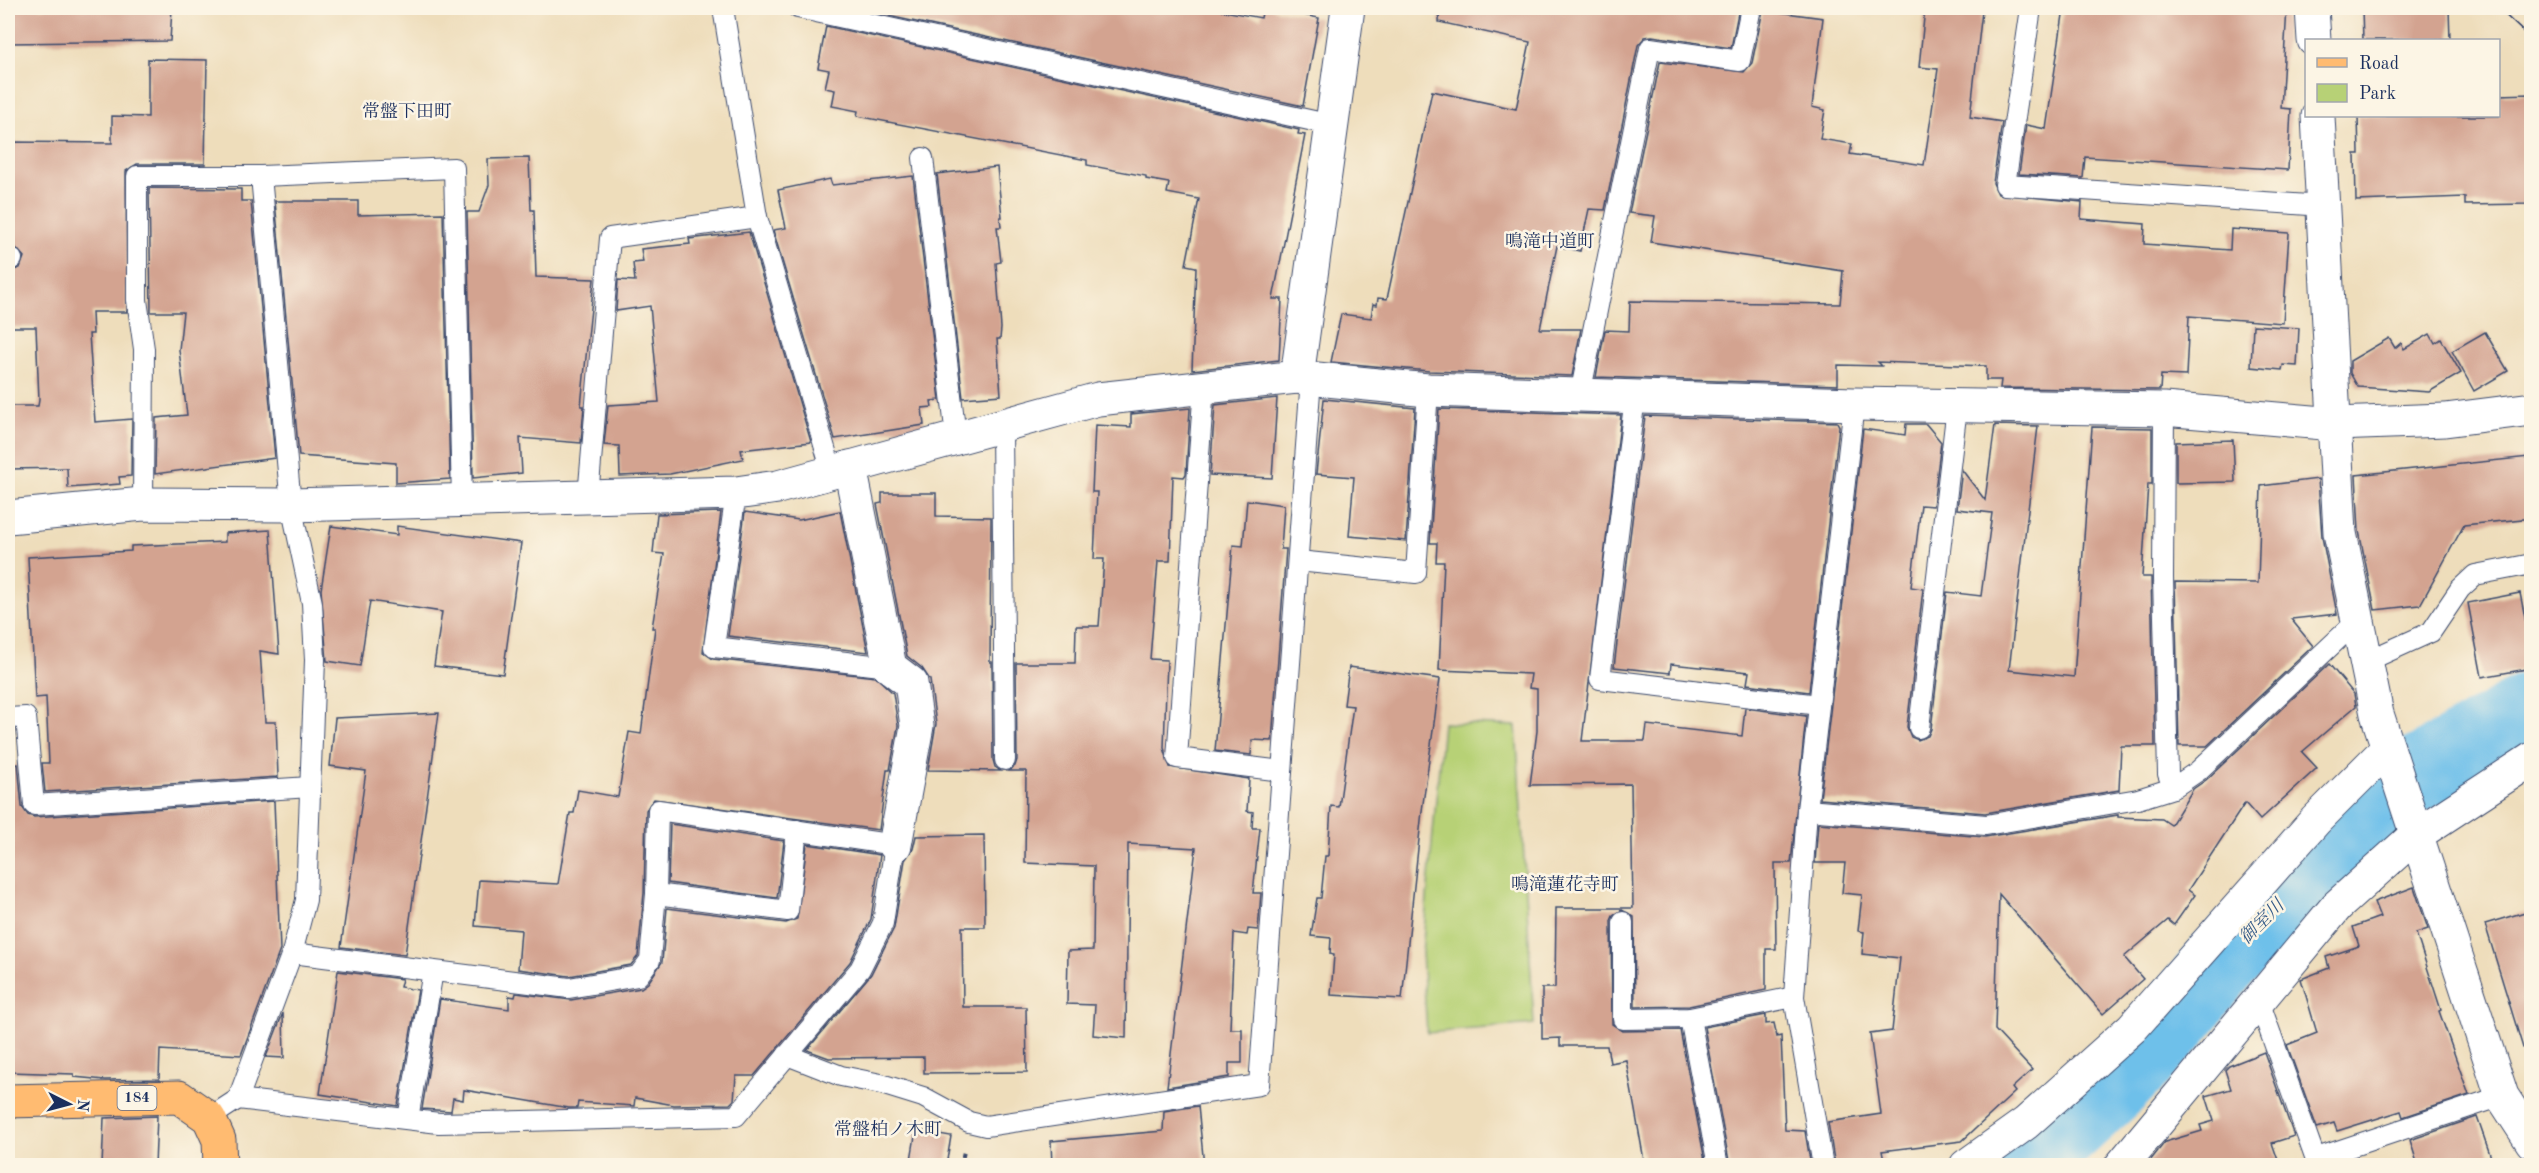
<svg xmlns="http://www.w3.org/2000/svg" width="2539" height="1173" viewBox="0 0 2539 1173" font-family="'Old Standard TT','Noto Serif JP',serif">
	<rect width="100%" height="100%" fill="#fcf5e5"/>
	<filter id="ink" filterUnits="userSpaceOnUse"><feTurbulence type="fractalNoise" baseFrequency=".0167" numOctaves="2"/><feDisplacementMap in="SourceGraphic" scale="12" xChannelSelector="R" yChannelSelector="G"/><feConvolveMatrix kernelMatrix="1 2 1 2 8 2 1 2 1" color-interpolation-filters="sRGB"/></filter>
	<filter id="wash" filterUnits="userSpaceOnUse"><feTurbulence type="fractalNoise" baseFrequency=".008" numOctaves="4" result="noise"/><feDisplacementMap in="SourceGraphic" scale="24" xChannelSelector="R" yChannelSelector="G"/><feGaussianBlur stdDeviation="1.35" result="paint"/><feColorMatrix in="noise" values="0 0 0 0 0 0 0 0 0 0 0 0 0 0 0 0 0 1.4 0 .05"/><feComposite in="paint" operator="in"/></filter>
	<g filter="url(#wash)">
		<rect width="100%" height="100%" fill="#edb"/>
		<path fill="#b7d176" stroke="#69806a" stroke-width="1.5" d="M1443,723L1516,726L1534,1024L1427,1033L1422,953Z"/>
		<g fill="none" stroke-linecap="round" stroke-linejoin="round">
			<path stroke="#6ec0ea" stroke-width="75" d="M2017,1166L2054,1140L2117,1082L2163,1034L2223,960L2401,784L2532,709"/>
		</g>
		<g id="blocks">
			<g fill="#d3a390">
				<path d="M8,8H172L170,41L8,43Z"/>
				<path d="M852,8H1208L1261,18L1263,8H1268L1319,18L1303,106Z"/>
				<path d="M1440,8H1739L1731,48L1652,36L1645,37L1638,45L1605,210L1589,209L1580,251L1557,246L1540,329H1581L1572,376L1429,371L1331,362L1341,314L1371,318L1373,304L1377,305L1378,298L1387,299L1432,91L1516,109L1530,42L1439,22Z"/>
				<path d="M1925,8L1982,11L1970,117L2002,122L1993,183L1998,194L2082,202L2081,219L2145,224L2144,244L2230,250L2231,229L2289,233L2283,323L2189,316L2186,376L2161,375L2160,390L2000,388L2001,380H1986V366L1878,362L1882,366L1838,365V385L1596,377L1605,330L1629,331L1630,301L1840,304L1843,271L1651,242L1655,216L1629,213L1660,62L1744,72L1752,63L1763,10L1823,18L1812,107L1825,110L1820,139L1852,144L1850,154L1924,165L1938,69L1919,67Z"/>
				<path d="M2064,8H2287L2281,108L2291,109L2288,170L2085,157L2083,178L2019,174L2026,125L2046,129Z"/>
				<path d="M2362,8H2449L2450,40H2363Z"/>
				<path d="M826,26L1299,130L1298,134L1305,135L1273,299H1282L1279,360L1192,370L1196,267L1186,265L1199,199L1167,193L1169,183L1146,179V176L1087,165V160L857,116L858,111L832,106L835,90L825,88L829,70L818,68Z"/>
				<path d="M148,59L207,60L205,164H137L126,171L127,312H92L93,334H89L95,422L132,419L131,476L119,477L120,484L68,488L67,468L8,469V406H38L39,400L36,327H8V272L20,268L24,257L16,248H8V142L112,143V116L148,117Z"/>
				<path d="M2532,94V133H2526L2529,204L2465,205V197L2356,201L2355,154H2359L2358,116H2499V95Z"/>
				<path d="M529,158L531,210H534L536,277L594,279L581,406H584L581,443L520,438L522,473L473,478L467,212H479L489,185L488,159Z"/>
				<path d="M997,167L1002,217H1000L1001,227H997L1001,262L996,263L1001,328L1000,339H997L1001,395L963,398L937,174Z"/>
				<path d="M913,176L940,400L931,401L932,407L922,408L924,425L835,439L773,230L786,228L778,190L830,179L832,185Z"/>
				<path d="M149,188L241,189V201H251L275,458L155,474L156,418L187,415L179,350L183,312H151Z"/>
				<path d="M275,201H358V215L443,213L450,479L396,483V463L299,456Z"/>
				<path d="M749,232L811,442L741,450L743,459L670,474L620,476L619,446L604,445L608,405L659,402L650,306L616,311L618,280L635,281L633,263L643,262L641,249L690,244L689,239Z"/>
				<path d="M2253,325L2299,328L2297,366L2283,365L2282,370L2251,367Z"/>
				<path d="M2485,332L2508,371L2474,391L2452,351Z"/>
				<path d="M2430,334L2435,343L2441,339L2461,373L2429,392L2358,387L2350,373V361L2389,338L2395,348L2401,343L2404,349Z"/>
				<path d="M1277,398L1272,478L1210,475L1215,405Z"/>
				<path d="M1324,399L1415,408L1406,541L1349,536L1354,477L1316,474Z"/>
				<path d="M1190,408L1186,474L1184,477L1173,476L1170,561H1158L1150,659L1167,660L1164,748L1170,767L1249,779L1247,811L1253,812L1252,828H1260L1253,893H1261L1258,930L1248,929L1247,935L1234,933L1230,1029H1242V1063H1229V1077L1167,1087L1196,848L1128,844L1126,1038L1093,1035L1095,1005L1067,1004L1068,951L1093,950L1094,866L1025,863L1026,771H1008L1015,766L1017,760L1016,663H1075L1076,626H1099L1104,559H1094L1097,492H1092L1095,425L1131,427V414Z"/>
				<path d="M1439,409L1621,415L1582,741H1645L1647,725L1742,736L1745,708L1806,716L1791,863H1775L1776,949H1766V990L1689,1006L1635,1007L1634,917L1622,910L1613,916L1611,921L1612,1024L1623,1031L1680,1030L1706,1166H1645L1626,1060L1610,1063L1607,1046H1560V1038L1542,1039V988H1555L1556,908H1633L1631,784L1530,785L1537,731V689L1529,688L1531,674L1439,670L1444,562H1436L1437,543H1430Z"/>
				<path d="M1645,416L1837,422L1839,426L1809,692L1747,684L1749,672L1671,664L1670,673L1614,667Z"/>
				<path d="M1906,424H1926L1941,442L1933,506L1921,505L1911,587L1923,589L1907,727L1911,737L1918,740L1928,736L1931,729L1947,592L1981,596L1992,513L1957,509L1962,470L1985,500L1995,425L2038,426L2009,670L2074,677L2092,427L2152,428V484H2148L2142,577H2151L2155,746H2121L2119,790L1985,813L1820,799L1863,429L1905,435Z"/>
				<path d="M2233,440L2235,482L2176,483V442Z"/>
				<path d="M2529,457V464H2532V518L2464,525L2420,605L2375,610L2359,531L2356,475Z"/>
				<path d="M2318,479L2322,537L2337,614L2291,619L2313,646L2207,746H2179L2175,582L2258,583L2261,486Z"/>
				<path d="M882,493H936V516L991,517L990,662H992L993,760L995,767L1001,771L928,770L936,724L930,680L922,668L907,656L877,504L882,503Z"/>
				<path d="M1247,500L1284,505L1281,549H1286L1272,741L1252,740L1251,755L1215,751L1233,545L1243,546Z"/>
				<path d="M840,511L868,652L728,636L745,512L799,520Z"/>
				<path d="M721,512L703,652L713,659L876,677L893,693L898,726L890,770H887L879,830L654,799L646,810L644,893L638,956L631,965L569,976L518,969L521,930L475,926L479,880L558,884L570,813H574L578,790L618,797L629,732L641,734L655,628H652L664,554L653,553L657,514Z"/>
				<path d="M331,526L397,535V526L521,543L503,674L434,666L442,612L370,601L360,666L327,661L321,590Z"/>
				<path d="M270,530L279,654L260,651L265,722H276L278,777L45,792L42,763H49L46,697L35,698L28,557L131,551V546L225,542V533Z"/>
				<path d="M2520,593L2532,653V668L2482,677L2468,603Z"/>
				<path d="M2329,664L2354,694L2356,706L2302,752L2317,768L2260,820L2245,803L2188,890L2195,895L2174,925L2168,920L2124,957L2143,979L2103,1014L1999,894L1995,1030L2032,1070L2012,1088L2015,1092L1962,1141L1882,1151L1885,1166H1835L1828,1122L1881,1114L1870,1034L1892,1031L1900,958L1862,954L1864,932L1858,931L1862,895L1842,893L1845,863H1815L1818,823L1985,837L2118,815V817L2162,819L2171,825L2193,789L2206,780Z"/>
				<path d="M1349,667L1440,679L1422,811L1402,999L1331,995L1334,955L1330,954L1331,938L1311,936L1317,898H1321L1325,856H1328L1331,806L1339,807L1353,706L1344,705Z"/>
				<path d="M439,713L405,955L341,947L366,771L330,766L335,718Z"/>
				<path d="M18,764L22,807L28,815L34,817L274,801L280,950L241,1055L160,1050L159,1079L105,1080L74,1077V1074L8,1072V765Z"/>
				<path d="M670,824L784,841L777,898L668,883Z"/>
				<path d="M984,835L985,927H962L963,1007H1026L1027,1072L924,1073V1057L829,1058L807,1050L871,974L894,928L905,860L913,849L916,836Z"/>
				<path d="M807,844L880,855L871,919L850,962L754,1076H736L734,1100L730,1104L674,1105L635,1098L634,1106L578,1102L577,1108H569L464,1090L463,1100L453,1098L451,1111L422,1109L440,999L509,1009V996L515,997L516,993L571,1000L641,988L648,983L662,962L667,908L786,923L797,919Z"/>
				<path d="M2414,887L2428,929L2416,933L2441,1010L2439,1011L2469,1095L2403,1117L2401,1111L2337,1131L2334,1123L2317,1128L2287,1045L2317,1033L2301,979L2329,968L2326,957L2359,946L2353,927L2380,917L2374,902Z"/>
				<path d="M2525,912L2532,933V1047L2523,1048L2485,924Z"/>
				<path d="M338,971L402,979L400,987L418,990L398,1106L320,1094Z"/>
				<path d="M283,1013L284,1058L266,1057Z"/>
				<path d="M1766,1015V1024L1774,1023L1777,1037L1781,1036L1785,1130L1805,1131L1811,1166H1730L1704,1027Z"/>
				<path d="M2264,1052L2294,1136L2272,1143L2280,1166H2146L2165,1142L2202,1131L2200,1125L2214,1121L2206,1096L2231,1089L2225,1070L2229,1066Z"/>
				<path d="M1198,1106L1204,1166H1052L1051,1141L1163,1131L1164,1111Z"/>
				<path d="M157,1116L155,1166H102L104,1118Z"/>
				<path d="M2477,1117L2494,1166H2418L2410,1140Z"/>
				<path d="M916,1130L951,1136L946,1166H910Z"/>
			</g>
		</g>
	</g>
	<g filter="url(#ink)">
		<use href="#blocks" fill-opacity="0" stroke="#3b496c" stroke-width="1.5"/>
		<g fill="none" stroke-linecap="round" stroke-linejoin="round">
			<g stroke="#3b496c" stroke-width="22">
				<g id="lane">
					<path d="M723,8L757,217L832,472"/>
					<path d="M798,8L1332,125"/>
					<path d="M2031,8L2005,185L2324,206"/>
					<path d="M923,158L956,437"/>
					<path d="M8,260L12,259"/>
					<path d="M1204,386L1177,758L1282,771"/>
					<path d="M1580,395L1650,48L1740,61L1751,8"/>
					<path d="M1635,397L1600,679L1819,705"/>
					<path d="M2164,409L2163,578L2168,774L2173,788"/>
					<path d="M1002,425L1005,760"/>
					<path d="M736,493L714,647L890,667"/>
					<path d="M588,497L610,238L757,217"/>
					<path d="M143,504L144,349L137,300V176H261L454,168L462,500"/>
					<path d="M1298,561L1416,573L1428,390"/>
					<path d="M2365,662L2431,632L2460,589L2475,575L2532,564"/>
					<path d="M8,718L26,717L34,805L310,787"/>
					<path d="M1919,728L1957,407"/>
					<path d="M1807,810L1986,825L2138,799L2173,788L2198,771L2357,621"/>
					<path d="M656,894L788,911L797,830"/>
					<path d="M1623,922V1019L1690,1018L1794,997"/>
					<path d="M2259,1001L2318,1166"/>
					<path d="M1690,1018L1718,1166"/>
					<path d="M787,1055L841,1076L881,1084L923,1097L969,1122L986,1126L1259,1085L1311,378"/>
					<path d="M238,1099L439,1123L736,1116L860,969L883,923L895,845L658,810L656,894L650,960L638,976L569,988L292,953"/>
					<path d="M209,1118L238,1099L292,953L306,900L315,660L312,603L291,505L261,176"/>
					<path d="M408,1119L433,971"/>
					<path d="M2317,1158L2502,1096"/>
					<path d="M1823,1166L1794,997L1807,810L1854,404"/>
				</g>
			</g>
			<g stroke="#3b496c" stroke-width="35">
				<g id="street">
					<path d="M2312,8L2314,40"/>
					<path d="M2318,116L2340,533L2377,714L2502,1096L2532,1142"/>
					<path d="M1297,377L1428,390L1854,404L2164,409L2335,424L2445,420L2532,409"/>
					<path d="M850,467L890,667L911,683L917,726L895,845"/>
					<path d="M8,517L143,504L291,505L736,493L778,487L1098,399L1297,377L1348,8"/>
					<path d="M1966,1166L2026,1123L2132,1028L2316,820L2388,748"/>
					<path d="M2121,1166L2337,906L2416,835L2532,759"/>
				</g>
			</g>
			<g stroke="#3b496c" stroke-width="35">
				<path id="primary" d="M8,1101L179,1097L209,1118L219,1140L220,1166"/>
			</g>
			<path stroke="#3b496c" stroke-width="4" stroke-dasharray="4.5 4.5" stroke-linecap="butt" d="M961,1166L964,1151"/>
			<use href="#lane" stroke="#fff" stroke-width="20"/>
			<use href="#street" stroke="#fff" stroke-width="33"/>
			<use href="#primary" stroke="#ffbb71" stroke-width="33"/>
			<path stroke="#1b2f5e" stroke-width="1.5" d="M2498,8L2532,40"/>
		</g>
	</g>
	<g text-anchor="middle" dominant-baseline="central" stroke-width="5" stroke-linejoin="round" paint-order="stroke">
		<rect fill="#fcf5e5" stroke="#5e6a86" stroke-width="1.5" x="117.5" y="1086" width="39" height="24" rx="4.5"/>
		<g font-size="15" font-weight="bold" fill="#1b2f5e">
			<text x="137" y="1098">184</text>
		</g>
		<g font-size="18" fill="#1b2f5e" stroke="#fcf5e5">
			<text x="407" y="112">常盤下田町</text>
			<text x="1550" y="242">鳴滝中道町</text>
			<text x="1565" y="885">鳴滝蓮花寺町</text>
			<text x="888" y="1130">常盤柏ノ木町</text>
		</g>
		<g font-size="18" font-style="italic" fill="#345a88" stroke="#fcf5e5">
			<text transform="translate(2262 922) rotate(-45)">御室川</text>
		</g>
	</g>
	<rect width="2539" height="1173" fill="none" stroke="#fcf5e5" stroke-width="30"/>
	<rect x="2305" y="39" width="195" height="78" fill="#fcf5e5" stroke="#a2a6af" stroke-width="1.5"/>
	<rect x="2317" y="58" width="30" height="9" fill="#ffbb71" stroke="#a2a6af" stroke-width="1.5"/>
	<text x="2359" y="69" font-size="18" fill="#1b2f5e">Road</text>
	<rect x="2317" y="84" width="30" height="18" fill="#b7d176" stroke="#a2a6af" stroke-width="1.5"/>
	<text x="2359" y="99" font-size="18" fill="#1b2f5e">Park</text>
	<g transform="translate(69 1104) rotate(96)" stroke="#fcf5e5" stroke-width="4.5" paint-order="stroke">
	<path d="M0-4.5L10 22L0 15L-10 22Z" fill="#1b2f5e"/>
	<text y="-9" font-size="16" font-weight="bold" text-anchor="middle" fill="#1b2f5e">N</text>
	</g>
</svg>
